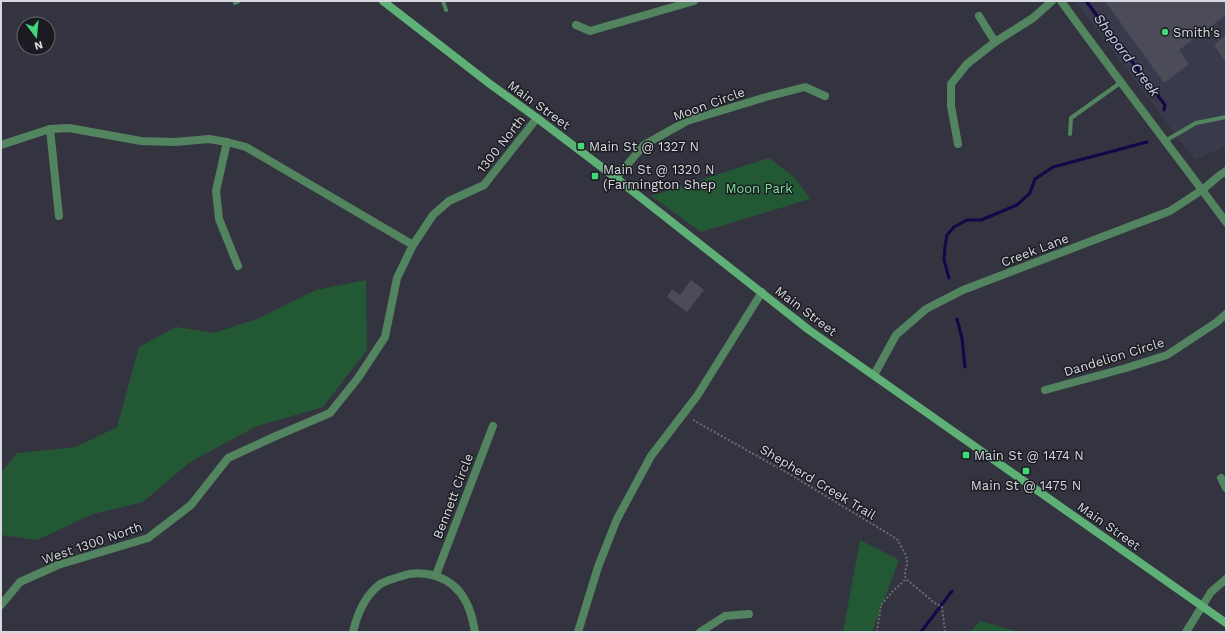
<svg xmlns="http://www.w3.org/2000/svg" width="1227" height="633" viewBox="0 0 1227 633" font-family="'Work Sans',sans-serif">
	<rect width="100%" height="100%" fill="#33343f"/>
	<path fill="#393a4c" d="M1075,1H1226V146L1195,160Z"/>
	<g fill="#235834">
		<path d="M769,158L795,178L810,199L701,232L651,196Z"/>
		<path d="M366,280L367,350L323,407L257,426L190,462L143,502L93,514L37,540L1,535V473L17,453L76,447L117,427L139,347L176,327L214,333L257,319L316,290Z"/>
		<path d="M860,540L899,560L872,632H843Z"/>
		<path d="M980,621L1019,632H970Z"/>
	</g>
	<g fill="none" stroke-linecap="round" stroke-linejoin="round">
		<g stroke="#160548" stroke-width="3">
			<path d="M1086,1L1165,105L1164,110"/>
			<path d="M949,278L944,260L945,247L947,235L954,227L967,220H981L1017,205L1030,193L1035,179L1053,167L1147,142"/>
			<path d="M957,319L962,338L965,367"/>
			<path d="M921,632L952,591"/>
		</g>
	</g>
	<g fill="#4b4c58">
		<path d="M1105,1H1226V15L1179,50L1189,64L1164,83Z"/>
		<path d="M1226,35V63L1214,45Z"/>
		<path d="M691,280L704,290L687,312L667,297L672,289L680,295Z"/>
	</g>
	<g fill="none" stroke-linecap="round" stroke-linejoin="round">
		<g stroke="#6a6b75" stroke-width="2" stroke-dasharray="2 2" stroke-linecap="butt">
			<path d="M693,420L791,475L897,539C900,545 906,553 907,560C908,566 903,572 906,579L930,599L933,602L942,607L945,632"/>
			<path d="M877,632L881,605L892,592L906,579"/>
		</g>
		<g stroke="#538460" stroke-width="4">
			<path d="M443,1L446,10"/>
			<path d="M235,3L239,1"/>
			<path d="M1070,134L1071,118L1120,83"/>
			<path d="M1165,141L1196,123L1226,117"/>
		</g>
		<g stroke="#538460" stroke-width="8">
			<path d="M1061,1C1115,76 1171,148 1226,222"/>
			<path d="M979,16L995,42"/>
			<path d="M576,25L590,31L694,1"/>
			<path d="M50,129L59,216"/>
			<path d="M227,142L216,191L219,219L238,266"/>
			<path d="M958,144L951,106V84L967,64L995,42L1033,18L1052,1"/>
			<path d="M1,145L50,129L69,128L141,141L175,142L209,139L227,142L246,147L413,245"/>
			<path d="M616,178L644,145L687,121L766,97L805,87L825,96"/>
			<path d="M874,375L896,335L926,309L963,290L1170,211L1202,190L1220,175L1226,171"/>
			<path d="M1045,390L1126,368L1167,355L1217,322L1226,314"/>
			<path d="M1221,478L1226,488"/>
			<path d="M436,575L493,426"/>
			<path d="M1,605L20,582L58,565L148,538L191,505L228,458L276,436L330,413L358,378L385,337L397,278L413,245L433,215L449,201L484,185L537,118"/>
			<path d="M353,632C357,615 365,596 379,585C384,581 393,579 399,577C423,568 452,576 465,600C471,610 473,621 475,632"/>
			<path d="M578,632L598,567L617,519L651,456L697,396L762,292"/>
			<path d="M700,632L725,616L749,614"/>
			<path d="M1186,632L1211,592L1226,579"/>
		</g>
		<path stroke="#5fb076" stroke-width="8" d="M383,1L490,84L537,118L616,178L809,330L1226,623"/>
	</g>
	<g fill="#44d77a" stroke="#1b1c21" stroke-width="1.5">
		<circle cx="1165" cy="32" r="4"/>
		<rect x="577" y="142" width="8" height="8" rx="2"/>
		<rect x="591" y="172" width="8" height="8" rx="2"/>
		<rect x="962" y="451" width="8" height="8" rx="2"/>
		<rect x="1022" y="467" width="8" height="8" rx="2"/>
	</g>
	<g text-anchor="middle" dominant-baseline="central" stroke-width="3" stroke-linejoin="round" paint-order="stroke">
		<g font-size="13" fill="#d8d9e0" stroke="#1b1c21" text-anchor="start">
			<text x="1173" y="32">Smith's</text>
			<text x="589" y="146">Main St @ 1327 N</text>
			<text x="603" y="169">Main St @ 1320 N<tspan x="603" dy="15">(Farmington Shep</tspan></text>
			<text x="974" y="455">Main St @ 1474 N</text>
			<text x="1026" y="485" text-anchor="middle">Main St @ 1475 N</text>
		</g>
		<g font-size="13" fill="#d8d9e0" stroke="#1b1c21">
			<text transform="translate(709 104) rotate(-20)">Moon Circle</text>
			<text transform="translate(539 105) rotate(36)">Main Street</text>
			<text transform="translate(501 144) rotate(-52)">1300 North</text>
			<text transform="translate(1035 250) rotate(-21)">Creek Lane</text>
			<text transform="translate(806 311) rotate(37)">Main Street</text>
			<text transform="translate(1114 357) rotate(-17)">Dandelion Circle</text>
			<text transform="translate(818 482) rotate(31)">Shepherd Creek Trail</text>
			<text transform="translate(453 496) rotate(-69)">Bennett Circle</text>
			<text transform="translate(1109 526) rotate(35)">Main Street</text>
			<text transform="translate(92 543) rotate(-19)">West 1300 North</text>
		</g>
		<g font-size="13" fill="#79e097" stroke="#1b1c21">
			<text x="759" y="188">Moon Park</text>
		</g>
		<g font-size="14" font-style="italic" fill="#c9ccf4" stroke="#1b1c21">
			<text transform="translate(1127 55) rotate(53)">Shepard Creek</text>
		</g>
	</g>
	<rect width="1227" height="633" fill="none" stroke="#d8d9e0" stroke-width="4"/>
	<g transform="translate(36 36) rotate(164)"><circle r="19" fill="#1b1c21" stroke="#67686d"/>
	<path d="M0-3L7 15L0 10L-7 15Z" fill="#44d77a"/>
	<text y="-6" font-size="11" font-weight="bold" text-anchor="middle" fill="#d8d9e0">N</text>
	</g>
</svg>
